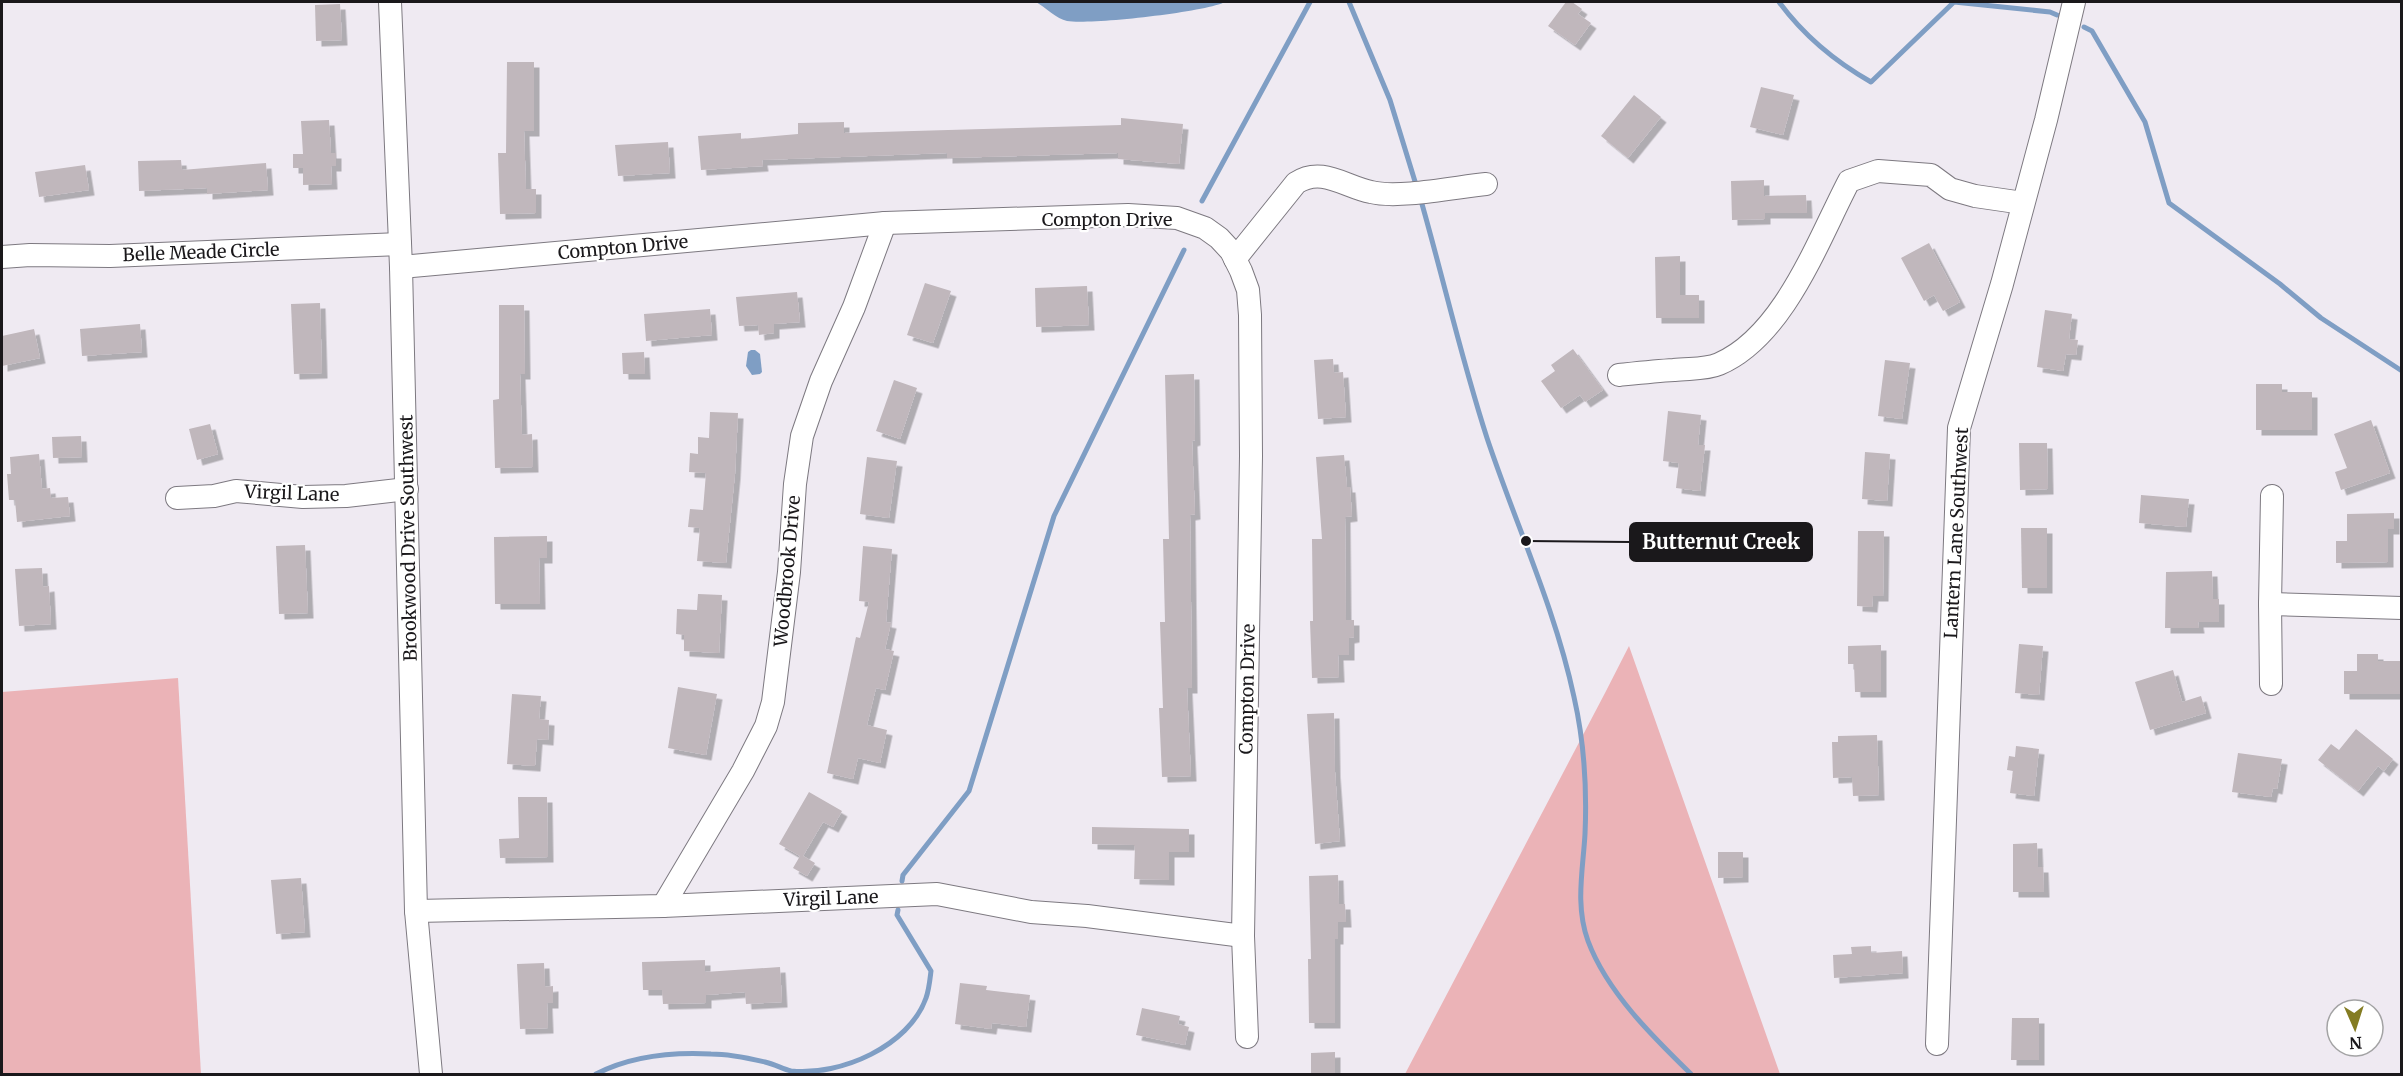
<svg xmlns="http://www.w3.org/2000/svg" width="2403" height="1076" viewBox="0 0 2403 1076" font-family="Merriweather,serif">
	<defs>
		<filter id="shadow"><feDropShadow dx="5.5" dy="5.5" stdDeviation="0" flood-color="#0004"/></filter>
	</defs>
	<rect width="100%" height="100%" fill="#efeaf2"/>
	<g fill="#ebb3b7">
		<path d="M1629,646L1780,1074H1405L1605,693Z"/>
		<path d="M178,678L201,1074H2V692Z"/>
	</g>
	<g fill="#7f9ec4">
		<path d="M1036,2H1225C1206,12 1090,25 1067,21C1057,19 1045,7 1036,2Z"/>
		<path d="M751,350H755L760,354L762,372L760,374L752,375L746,366L748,352Z"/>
	</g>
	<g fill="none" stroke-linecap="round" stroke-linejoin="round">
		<g stroke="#7f9ec4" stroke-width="5">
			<path d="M1349,2L1390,100L1417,188"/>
			<path d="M1779,2C1804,36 1834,61 1871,82L1954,2L2050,12L2057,15"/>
			<path d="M2084,27L2092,31L2145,122L2169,203L2280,284L2321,318L2402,371"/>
			<path d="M1420,197C1443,277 1461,358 1487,438C1516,525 1555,608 1574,697C1584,741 1587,789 1585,834C1583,870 1575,905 1588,941C1607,992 1653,1037 1691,1074"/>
			<path d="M1202,201L1310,2"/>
			<path d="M902,881L903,875L969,791L1054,516L1184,250"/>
			<path d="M596,1074C631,1056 673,1052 711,1054C729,1054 748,1058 765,1062C774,1064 783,1069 791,1071C841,1076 909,1046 926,998C929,990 930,979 931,971L897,915L898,910"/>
		</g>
	</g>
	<g fill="#c0b7bc" filter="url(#shadow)">
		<path d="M1566,2H1572L1582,9L1578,14L1591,23L1575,45L1548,26Z"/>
		<path d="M340,4L342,40L316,41L315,5Z"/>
		<path d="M507,62H534V131H524L526,189H536V213L500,214L498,153H506Z"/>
		<path d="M1761,87L1794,95L1783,135L1750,127Z"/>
		<path d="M1634,95L1661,117L1628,158L1601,136Z"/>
		<path d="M1121,118L1183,124L1179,164L1118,159V153L947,158V153L762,160L763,166L701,170L698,136L741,133V139L798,134V123L844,122V133L1121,125Z"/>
		<path d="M329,120L331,153H336V166H331L332,184L303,185V168H293V154H303L301,121Z"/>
		<path d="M668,142L670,173L618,176L615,145Z"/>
		<path d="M181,160L182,170L266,163L268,190L207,194V188L139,191L138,161Z"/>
		<path d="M85,165L89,190L39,197L35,172Z"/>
		<path d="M1764,180V196L1806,195L1807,213H1765V219L1732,220L1731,181Z"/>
		<path d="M1929,243L1960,302L1943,311L1934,295L1924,301L1901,258Z"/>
		<path d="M1680,256V295H1699V318H1656L1655,257Z"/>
		<path d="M925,283L951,291L933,343L907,335Z"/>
		<path d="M1087,286L1089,325L1036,327L1035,288Z"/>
		<path d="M797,292L800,322L774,324V333L759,335L758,325L739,326L736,297Z"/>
		<path d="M320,303L322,373L294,374L291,304Z"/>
		<path d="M499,305H524L525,374H520L522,435L532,434L533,467L495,468L493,400L499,399Z"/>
		<path d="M710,309L712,335L646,341L644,314Z"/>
		<path d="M2045,310L2072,314L2069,339L2078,340L2076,355L2066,354L2063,371L2037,367Z"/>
		<path d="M140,324L142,352L82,356L80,329Z"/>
		<path d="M34,329L40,358L2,366V336Z"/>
		<path d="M1573,349L1603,390L1585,402L1580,395L1561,408L1541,381L1555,371L1551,365Z"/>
		<path d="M644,352L645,374H623L622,353Z"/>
		<path d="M1333,359L1334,373L1343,372L1346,417L1318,419L1314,360Z"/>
		<path d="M1885,360L1910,363L1902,419L1878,416Z"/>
		<path d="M1194,374L1195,440L1192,441L1195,514L1190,515L1192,688H1187L1191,776L1162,777L1159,708H1163L1160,622H1165L1163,539H1169L1165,375Z"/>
		<path d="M894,380L917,388L900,439L876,431Z"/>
		<path d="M2256,384H2282V392H2312V430H2256Z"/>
		<path d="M1668,411L1701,415L1698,445H1705L1700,491L1676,488L1679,463L1663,461Z"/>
		<path d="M710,412L738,413L735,474L726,563L697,561L700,528L688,527L690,509L703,510L706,473L689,472L690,453L698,454V437L709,438Z"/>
		<path d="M2371,420L2390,473L2341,490L2335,472L2347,468L2334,434Z"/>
		<path d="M210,424L218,454L197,460L189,429Z"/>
		<path d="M81,436L82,457L53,458L52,437Z"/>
		<path d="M2019,443H2047L2048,489L2020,490Z"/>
		<path d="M1865,452L1890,454L1887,501L1862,499Z"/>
		<path d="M39,454L42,489L50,488L51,498L68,497L70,516L17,522L15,500H9L7,474H11L10,457Z"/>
		<path d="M1344,455L1347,487H1350L1352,516L1345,517L1346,620H1354V637L1349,638V655H1338L1339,677L1312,678L1310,621H1313L1312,539H1322L1316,457Z"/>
		<path d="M867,457L897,461L889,518L860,514Z"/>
		<path d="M2141,495L2189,499L2186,527L2139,523Z"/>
		<path d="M2394,513V529H2388V562L2336,563V541H2347V514Z"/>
		<path d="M2021,528H2047V588H2022Z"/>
		<path d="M1858,531H1884L1883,596H1873L1872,607L1857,606Z"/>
		<path d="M547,536V558H539L540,604H495L494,537Z"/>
		<path d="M305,545L308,613L279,614L276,546Z"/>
		<path d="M863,546L892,549L886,622L891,623L885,649L894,651L885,690L876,688L867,725L887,730L880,763L858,758L853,779L827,773L856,637L860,638L869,602L859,601Z"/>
		<path d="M42,568L43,587L49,586L51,624L19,626L15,569Z"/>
		<path d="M2212,571L2213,599H2219V622H2198L2199,628H2165L2166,572Z"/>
		<path d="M698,594L722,595L719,653L684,651V635L676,634L677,609L697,610Z"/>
		<path d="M2019,644L2043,646L2039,695L2015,693Z"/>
		<path d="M1881,645V692H1855L1854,664H1848V646Z"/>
		<path d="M2357,654H2378V661H2402V694H2344V671H2357Z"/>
		<path d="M2173,670L2182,702L2201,696L2206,713L2150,730L2135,682Z"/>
		<path d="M678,687L717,694L706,755L668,748Z"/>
		<path d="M512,694L541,696L539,719L549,720L548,740L537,739L535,766L507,764Z"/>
		<path d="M1334,713L1335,772L1340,841L1315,844L1307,714Z"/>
		<path d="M2356,729L2393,759L2384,771L2378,766L2358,791L2318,760L2331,744L2339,750Z"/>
		<path d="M1877,735L1879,795L1853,796L1852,777L1833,778L1832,742H1838V736Z"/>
		<path d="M2016,746L2039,749L2034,796L2010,793L2013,771L2007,770L2009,756L2015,757Z"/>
		<path d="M2238,753L2282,759L2277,789L2273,788L2271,797L2232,792Z"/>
		<path d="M809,792L842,811L833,827L823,822L803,856L815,863L807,876L793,868L800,856L779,844Z"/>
		<path d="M518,797H547L548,857L500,858L499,839L519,838Z"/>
		<path d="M1092,827L1189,829V852H1169V880L1134,879L1135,845L1092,844Z"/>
		<path d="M2037,843L2038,867H2043L2044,892H2013V844Z"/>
		<path d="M1718,852H1743V877L1718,878Z"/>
		<path d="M1338,875L1339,904H1345L1346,922H1338V939H1335V1023H1309L1308,959H1311L1309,876Z"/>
		<path d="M301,878L305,932L276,934L271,880Z"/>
		<path d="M1871,946V953L1902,951L1903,973L1834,978L1833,955L1852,954L1851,947Z"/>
		<path d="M705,960V972L780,967L782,1002L746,1004L745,992L706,995V1003L663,1004L662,990H643L642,962Z"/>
		<path d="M544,963L545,987L553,986V1003H547L548,1028L520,1029L517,964Z"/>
		<path d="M960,983L987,986L986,990L1030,995L1026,1027L992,1023L991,1029L955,1024Z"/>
		<path d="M1142,1008L1180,1016L1178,1024L1189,1027L1185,1045L1136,1035Z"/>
		<path d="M2012,1018H2039V1060H2011Z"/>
		<path d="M1335,1052V1074H1311V1053Z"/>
	</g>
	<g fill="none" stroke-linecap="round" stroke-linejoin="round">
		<g stroke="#7d7980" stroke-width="24">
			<g id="minor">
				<path d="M390,2L401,267L416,911L431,1074"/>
				<path d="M2,257L30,255L110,256L400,244"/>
				<path d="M1235,259L1296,183C1322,166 1345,187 1371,192C1398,199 1456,187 1486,184"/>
				<path d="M401,267L885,223L1128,215L1177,218L1205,228L1219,238L1231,251L1241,271L1248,290L1250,315L1251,456L1243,936L1247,1037"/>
				<path d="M1619,375C1638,373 1656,371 1674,370C1689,368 1705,370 1719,364C1784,336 1818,240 1849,181L1878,171L1931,175L1950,189L1975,196L2023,203"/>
				<path d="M177,498L214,496L236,491L303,497L346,496L407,489"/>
				<path d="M2270,604L2402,608"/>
				<path d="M2271,684L2270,604L2272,496"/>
				<path d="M663,906L743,771L766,726L773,702L789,572L795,484L802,436L821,381L854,307L885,223"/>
				<path d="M416,911L663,906L937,894L1031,912L1087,916L1243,936"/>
				<path d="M1937,1044L1959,428L2002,284L2046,120L2074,2"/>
			</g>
		</g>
		<use href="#minor" stroke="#fff" stroke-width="22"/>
	</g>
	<g text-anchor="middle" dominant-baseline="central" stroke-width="4.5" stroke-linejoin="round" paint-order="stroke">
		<g font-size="18" fill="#1a181b" stroke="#fff">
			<text x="1107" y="219">Compton Drive</text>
			<text transform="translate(623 247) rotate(-5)">Compton Drive</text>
			<text transform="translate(201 252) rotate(-2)">Belle Meade Circle</text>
			<text transform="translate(292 493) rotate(2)">Virgil Lane</text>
			<text transform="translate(1956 533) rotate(-87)">Lantern Lane Southwest</text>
			<text transform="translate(408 538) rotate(-91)">Brookwood Drive Southwest</text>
			<text transform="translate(787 571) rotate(-85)">Woodbrook Drive</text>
			<text transform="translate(1247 689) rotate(-89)">Compton Drive</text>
			<text transform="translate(831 898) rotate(-2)">Virgil Lane</text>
		</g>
	</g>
	<path fill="none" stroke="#1a181b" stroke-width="2" d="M1526 541L1630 542"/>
	<circle fill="#1a181b" stroke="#fff" stroke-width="2" cx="1526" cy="541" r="6"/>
	<rect fill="#1a181b" stroke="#1a181b" stroke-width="2" x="1630" y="523" width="182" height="38" rx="6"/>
	<g font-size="20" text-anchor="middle" font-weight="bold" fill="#fff">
		<text x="1721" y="549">Butternut Creek</text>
	</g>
	<rect width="2403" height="1076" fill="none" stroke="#1a181b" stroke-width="6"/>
	<g transform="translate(2355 1028) rotate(177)"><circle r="28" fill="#ffffff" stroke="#a3a3a4" stroke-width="1.5"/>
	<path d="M0-4.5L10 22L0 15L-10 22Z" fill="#847c22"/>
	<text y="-9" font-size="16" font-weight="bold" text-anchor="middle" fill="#1a181b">N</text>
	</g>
</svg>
